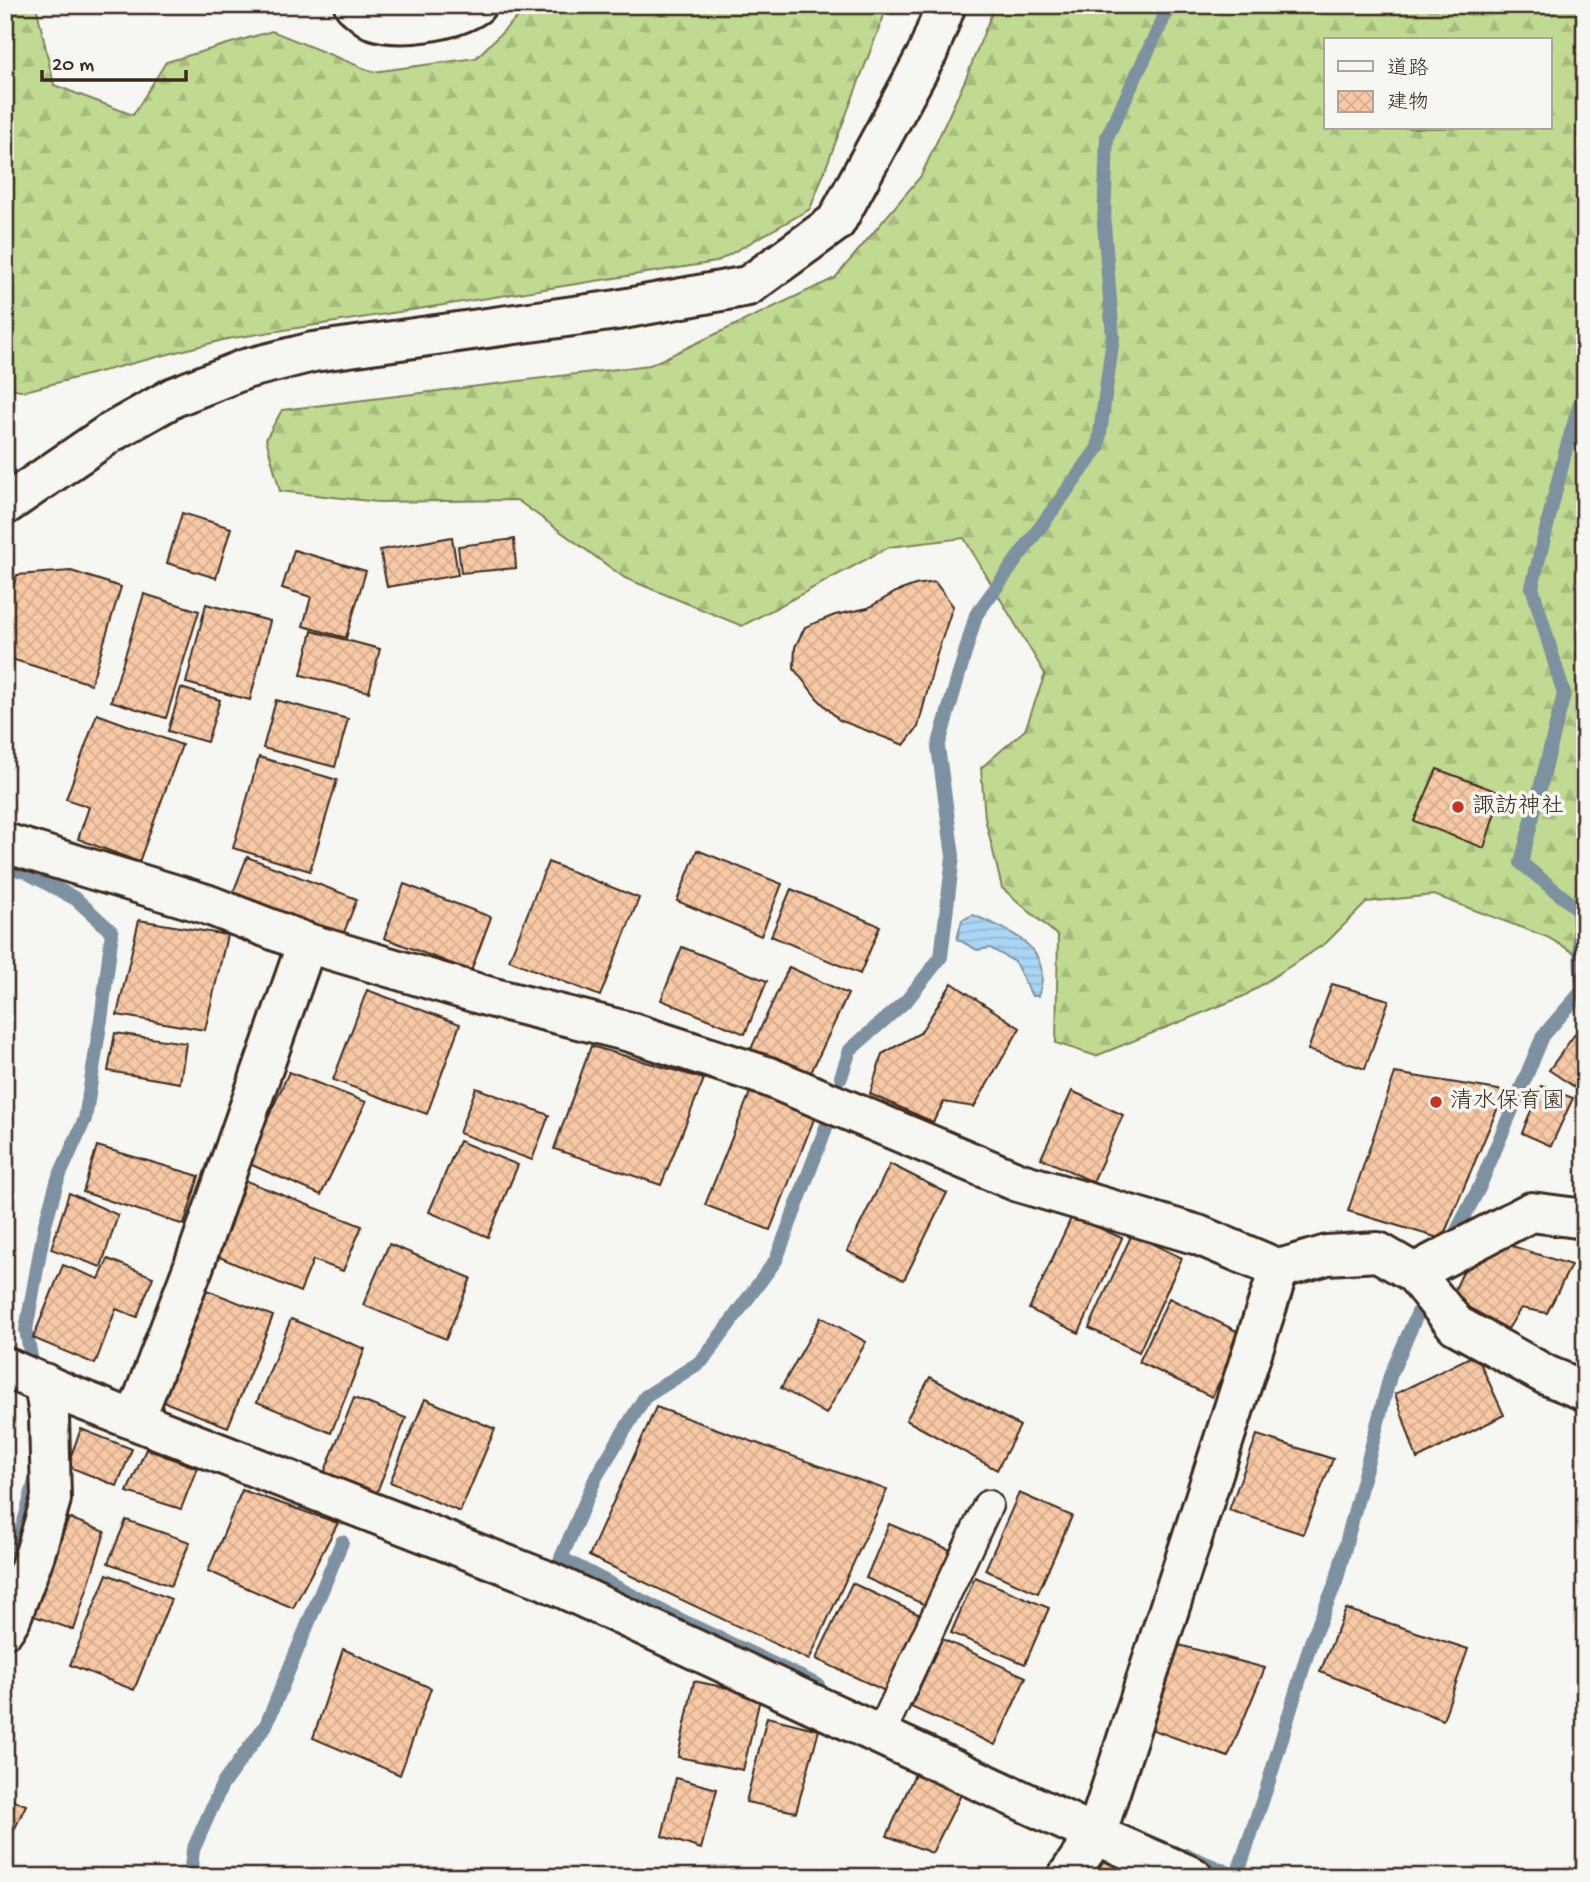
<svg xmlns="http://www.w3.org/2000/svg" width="1590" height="1882" viewBox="0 0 1590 1882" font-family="'Gochi Hand','Klee One',sans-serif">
	<defs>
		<pattern id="forest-firs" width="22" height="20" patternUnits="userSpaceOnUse" patternTransform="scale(1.75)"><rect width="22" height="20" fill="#c1da91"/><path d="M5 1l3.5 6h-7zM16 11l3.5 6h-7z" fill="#a7bb7d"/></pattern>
		<pattern id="water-rules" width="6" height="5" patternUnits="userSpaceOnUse" patternTransform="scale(1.75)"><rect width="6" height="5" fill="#aad6f6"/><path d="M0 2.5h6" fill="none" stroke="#93b8d2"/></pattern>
		<pattern id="building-cross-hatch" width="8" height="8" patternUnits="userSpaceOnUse" patternTransform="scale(1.75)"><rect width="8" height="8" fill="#f7c9a6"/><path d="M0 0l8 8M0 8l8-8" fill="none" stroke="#d5ad8e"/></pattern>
	</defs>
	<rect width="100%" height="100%" fill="#f6f6f2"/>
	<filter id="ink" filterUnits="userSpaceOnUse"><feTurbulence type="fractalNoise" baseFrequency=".0143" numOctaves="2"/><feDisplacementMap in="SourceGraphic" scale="14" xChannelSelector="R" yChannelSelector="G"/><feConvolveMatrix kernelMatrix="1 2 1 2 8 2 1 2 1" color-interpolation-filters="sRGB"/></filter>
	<g filter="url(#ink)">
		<g fill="url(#forest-firs)" stroke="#7e8258" stroke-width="2" fill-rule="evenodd">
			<path d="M5,5H36L54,85L133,115L166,62L272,31L373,72L476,58L530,5H888L810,209L716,262L227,339L25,391L5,387Z"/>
			<path d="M995,5H1585V959L1547,937L1434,895L1367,902L1326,943L1244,996L1096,1056L1056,1043L1058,936L1002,888L985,818L981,768L1025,730L1045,674L964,538L889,547L742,626L625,578L517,500L378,502L280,491L266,439L282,410L650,365L835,278L921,176L966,78ZM1326,40H1550V128H1326Z"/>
		</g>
		<path fill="url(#water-rules)" stroke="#7e91a0" stroke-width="2" d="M973,915C1009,930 1056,948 1038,996H1032L1015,962L990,948L977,950L957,939L962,920Z"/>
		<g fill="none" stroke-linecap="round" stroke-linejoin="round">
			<g stroke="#7e91a0" stroke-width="14">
				<path d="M5,866L26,872L76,899L112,932L102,1013L85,1119L58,1179L45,1224L26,1330L32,1362"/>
				<path d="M841,1077L850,1050L907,1000L941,957L953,856L938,747L976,615L1098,448L1113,338L1104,224L1107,137L1170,5"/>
				<path d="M1450,1244L1479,1188L1543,1036L1582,991L1578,909L1521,863L1564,694L1532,587L1565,453L1585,387"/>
				<path d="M5,1577L14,1560L36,1477"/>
				<path d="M818,1685L662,1611L561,1558L597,1475L645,1397L702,1361L776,1260L830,1117"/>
				<path d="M1186,1855L1239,1877"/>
				<path d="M1237,1875L1268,1784L1311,1642L1336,1582L1390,1376L1426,1294"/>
				<path d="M190,1877L193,1850L222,1785L266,1725L342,1542"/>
			</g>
		</g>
		<g fill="url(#building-cross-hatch)" stroke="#3b2a1e" stroke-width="2">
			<path d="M182,513L231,528L216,578L167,563Z"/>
			<path d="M452,537L458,575L387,587L380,550Z"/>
			<path d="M514,539L516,568L461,573L458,546Z"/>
			<path d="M294,550L366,571L346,638L303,626L311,597L282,588Z"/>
			<path d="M71,571L121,587L91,684L5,657V611L17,575Z"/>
			<path d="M935,582L953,606L937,654L918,727L904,745L839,720L817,698L794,669L795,647L805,627L835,615L868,608L896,592L915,585Z"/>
			<path d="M144,594L199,611L166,718L111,701Z"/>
			<path d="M206,604L270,621L250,700L186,683Z"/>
			<path d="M312,631L380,649L369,692L301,675Z"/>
			<path d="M181,688L220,700L207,742L168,731Z"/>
			<path d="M276,700L348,719L335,767L263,748Z"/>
			<path d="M97,714L182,745L139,862L78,839L89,807L66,799Z"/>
			<path d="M259,757L337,780L310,871L233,848Z"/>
			<path d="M1437,769L1501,793L1484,848L1414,821Z"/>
			<path d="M697,850L782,884L761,936L677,901Z"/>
			<path d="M247,857L357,899L341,940L231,898Z"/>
			<path d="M548,862L639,898L600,996L509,960Z"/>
			<path d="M404,884L491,917L471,971L384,938Z"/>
			<path d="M791,889L880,926L860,974L771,936Z"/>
			<path d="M139,920L227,935L205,1030L117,1015Z"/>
			<path d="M682,947L767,981L745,1034L661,1000Z"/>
			<path d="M789,967L848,994L808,1079L750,1051Z"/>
			<path d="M952,983L1020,1028L974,1107L944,1102L933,1122L870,1094L882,1054L920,1033Z"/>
			<path d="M1332,984L1389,1000L1365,1069L1308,1050Z"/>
			<path d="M367,990L460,1024L427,1114L333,1080Z"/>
			<path d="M1585,1020V1094L1549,1070Z"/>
			<path d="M115,1033L186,1043L180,1083L108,1071Z"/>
			<path d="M591,1046L704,1079L661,1185L554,1149Z"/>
			<path d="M289,1072L366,1102L321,1195L247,1163Z"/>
			<path d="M1395,1073L1505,1091L1442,1239L1348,1211Z"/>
			<path d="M1541,1086L1573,1098L1551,1146L1522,1133Z"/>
			<path d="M476,1088L549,1115L532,1160L459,1133Z"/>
			<path d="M751,1090L816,1114L770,1230L705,1205Z"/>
			<path d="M1072,1091L1123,1115L1093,1182L1041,1158Z"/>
			<path d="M459,1141L518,1165L488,1237L429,1212Z"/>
			<path d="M97,1146L199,1176L184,1225L83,1192Z"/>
			<path d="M890,1164L947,1193L904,1280L847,1251Z"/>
			<path d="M241,1179L362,1226L343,1271L313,1260L300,1292L210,1253Z"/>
			<path d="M69,1193L118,1215L101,1267L51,1249Z"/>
			<path d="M1072,1216L1122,1238L1079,1333L1029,1309Z"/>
			<path d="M1132,1234L1182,1258L1139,1352L1089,1328Z"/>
			<path d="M1503,1243L1571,1265L1547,1313L1521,1308L1508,1329L1451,1298L1473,1250Z"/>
			<path d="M389,1244L471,1278L446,1339L363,1305Z"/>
			<path d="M108,1259L153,1277L137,1317L116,1309L95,1364L33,1338L63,1265L99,1279Z"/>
			<path d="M199,1287L273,1316L228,1427L154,1398Z"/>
			<path d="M1169,1298L1243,1334L1212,1397L1139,1362Z"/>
			<path d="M821,1317L866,1342L826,1414L781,1388Z"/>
			<path d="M291,1319L365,1349L331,1433L257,1402Z"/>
			<path d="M1476,1354L1504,1415L1417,1459L1395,1394Z"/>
			<path d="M930,1377L1020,1426L997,1470L906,1420Z"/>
			<path d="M354,1398L406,1418L375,1497L323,1476Z"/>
			<path d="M425,1399L495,1429L460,1512L390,1482Z"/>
			<path d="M656,1407L887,1490L809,1660L589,1556Z"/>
			<path d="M81,1429L132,1449L117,1486L67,1466Z"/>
			<path d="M1257,1435L1333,1459L1303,1534L1229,1510Z"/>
			<path d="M146,1449L197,1468L181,1509L127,1492Z"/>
			<path d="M242,1490L338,1523L293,1608L208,1571Z"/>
			<path d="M1019,1493L1072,1516L1038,1593L985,1570Z"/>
			<path d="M69,1518L105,1532L74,1630L31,1615Z"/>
			<path d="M126,1520L190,1542L171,1586L108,1563Z"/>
			<path d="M889,1524L960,1554L936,1610L866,1578Z"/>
			<path d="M107,1574L171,1599L134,1690L70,1665Z"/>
			<path d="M975,1577L1049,1608L1025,1664L951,1633Z"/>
			<path d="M852,1583L933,1621L898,1697L816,1659Z"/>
			<path d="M1346,1609L1468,1649L1443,1720L1320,1672Z"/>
			<path d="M942,1639L1026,1677L995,1745L911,1707Z"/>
			<path d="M1179,1645L1265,1668L1228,1757L1148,1728Z"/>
			<path d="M343,1649L431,1688L400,1775L313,1738Z"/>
			<path d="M694,1681L761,1695L743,1770L678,1757Z"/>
			<path d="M767,1717L819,1730L796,1812L746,1802Z"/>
			<path d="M918,1767L964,1789L932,1853L887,1836Z"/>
			<path d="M676,1778L717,1789L701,1849L662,1836Z"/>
			<path d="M5,1797L26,1805L5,1849Z"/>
			<path d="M1094,1856L1148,1877H1087Z"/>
		</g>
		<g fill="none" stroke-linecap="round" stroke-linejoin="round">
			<g stroke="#3b2a1e" stroke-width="33">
				<path id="lane" d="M880,1735L988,1505"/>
			</g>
			<g stroke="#3b2a1e" stroke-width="44">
				<g id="street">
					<path d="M5,843L206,904L307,943L490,997L630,1032L769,1077L1018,1182L1198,1235L1279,1269L1327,1255L1378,1252L1414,1273L1531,1212L1585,1219"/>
					<path d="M1414,1273L1456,1325L1546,1375L1585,1391"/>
					<path d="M5,1367L67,1394L543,1579L1096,1835L1193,1877"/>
					<path d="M135,1420L193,1268L307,943"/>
					<path d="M5,1628L11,1618L35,1554L51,1499L49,1416L44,1383"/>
					<path d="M1067,1877L1096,1835L1279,1269"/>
				</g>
			</g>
			<g stroke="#3b2a1e" stroke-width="44">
				<g id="secondary">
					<path d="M354,5C359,9 366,16 372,19C399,29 453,21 476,5"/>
					<path d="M5,505L110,433L174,397L245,369L313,352L617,310L748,286L836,222L928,52L946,5"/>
				</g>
			</g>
			<use href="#lane" stroke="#f6f6f2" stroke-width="28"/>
			<use href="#street" stroke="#f6f6f2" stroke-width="38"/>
			<use href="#secondary" stroke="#f6f6f2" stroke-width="38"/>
		</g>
	</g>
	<g fill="#c8321e" stroke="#f6f6f2" stroke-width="2.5">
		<circle cx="1458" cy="807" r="7"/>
		<circle cx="1436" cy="1102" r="7"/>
	</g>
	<g text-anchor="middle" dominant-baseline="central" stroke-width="7" stroke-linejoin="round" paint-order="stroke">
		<g font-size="23" fill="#3b2a1e" stroke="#f6f6f2" text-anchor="start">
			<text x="1472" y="807">諏訪神社</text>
			<text x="1450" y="1102">清水保育園</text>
		</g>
	</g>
	<rect width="1590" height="1882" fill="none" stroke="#f6f6f2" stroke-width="28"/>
	<rect x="14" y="14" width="1562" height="1854" fill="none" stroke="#3b2a1e" stroke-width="2.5" filter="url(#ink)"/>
	<rect x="1324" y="38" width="228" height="91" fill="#f6f6f2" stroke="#aba49d" stroke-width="2"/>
	<rect x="1338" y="61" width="35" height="10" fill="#f6f6f2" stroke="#aba49d" stroke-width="2"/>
	<text x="1387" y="74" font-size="21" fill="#3b2a1e">道路</text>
	<rect x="1338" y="91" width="35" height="21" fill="url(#building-cross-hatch)" stroke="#aba49d" stroke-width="2"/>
	<text x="1387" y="108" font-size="21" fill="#3b2a1e">建物</text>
	<path d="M42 70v10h144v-10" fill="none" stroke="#3b2a1e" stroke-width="3.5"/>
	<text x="52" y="70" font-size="21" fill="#3b2a1e" stroke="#f6f6f2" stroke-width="5" paint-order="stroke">20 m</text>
</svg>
